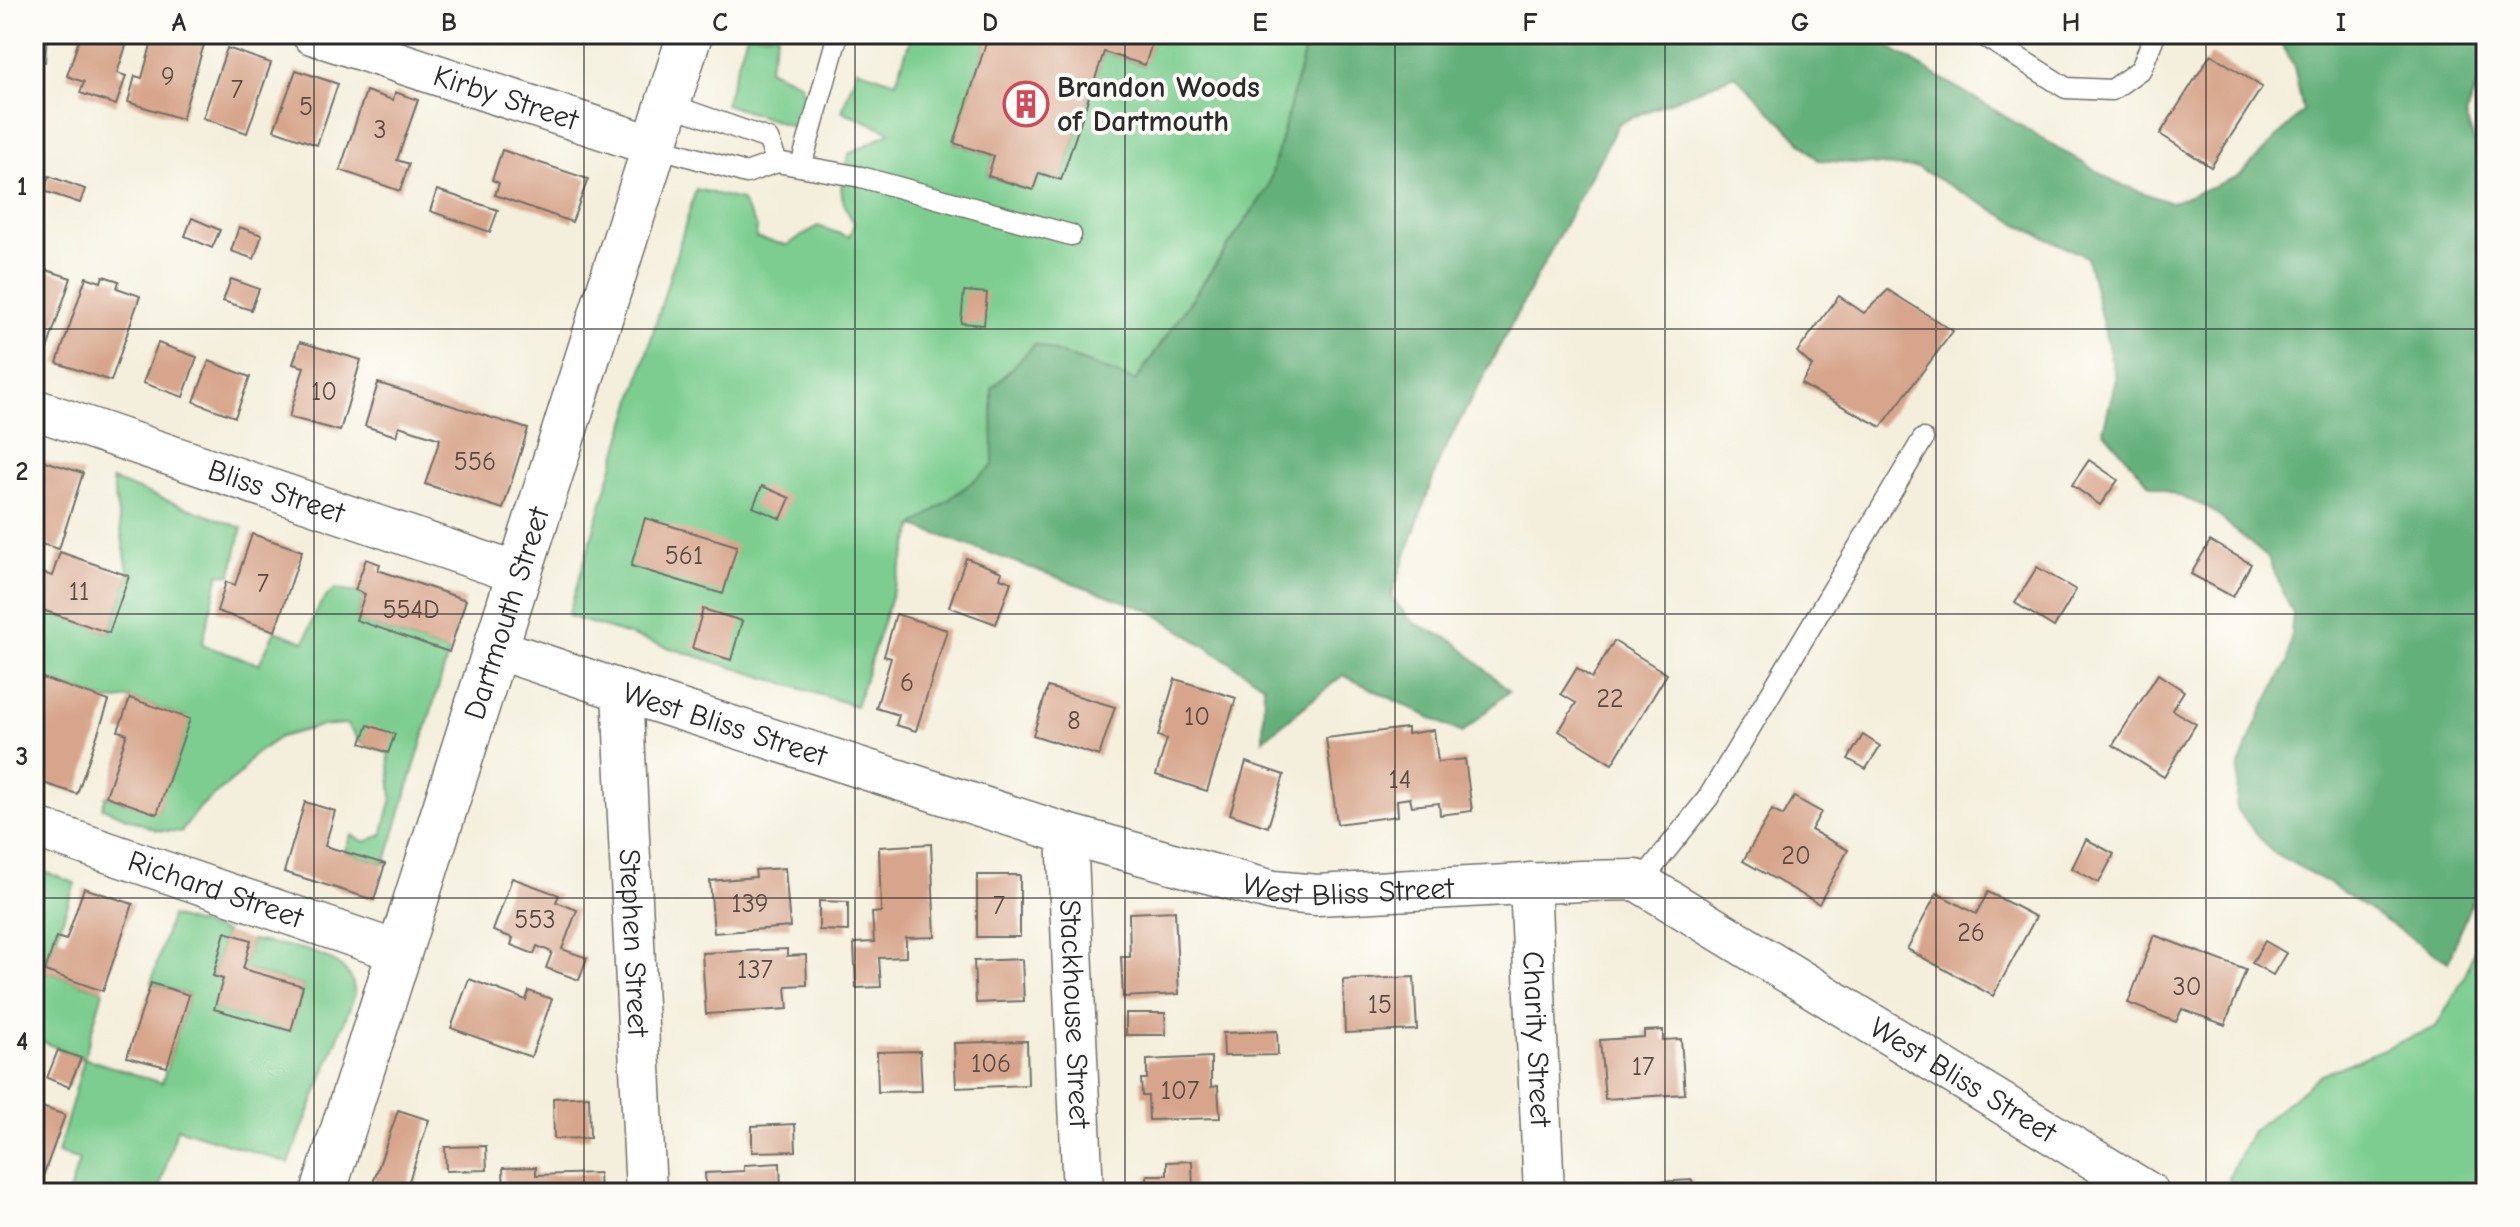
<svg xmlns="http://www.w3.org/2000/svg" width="2520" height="1227" viewBox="0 0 2520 1227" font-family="'Comic Neue',sans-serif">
	<rect width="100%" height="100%" fill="#fdfcf7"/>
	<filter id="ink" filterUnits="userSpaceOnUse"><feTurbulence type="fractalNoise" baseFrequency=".0125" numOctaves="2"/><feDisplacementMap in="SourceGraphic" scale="16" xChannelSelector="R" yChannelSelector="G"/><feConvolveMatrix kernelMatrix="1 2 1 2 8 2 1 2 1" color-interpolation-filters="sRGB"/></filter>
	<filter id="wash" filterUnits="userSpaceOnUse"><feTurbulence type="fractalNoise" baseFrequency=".006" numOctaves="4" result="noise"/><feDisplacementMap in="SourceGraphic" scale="32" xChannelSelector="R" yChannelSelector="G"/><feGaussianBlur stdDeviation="1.8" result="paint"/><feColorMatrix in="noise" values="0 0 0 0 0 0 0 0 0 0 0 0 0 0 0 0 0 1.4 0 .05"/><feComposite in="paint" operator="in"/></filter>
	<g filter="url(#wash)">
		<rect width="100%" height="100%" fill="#f4efdc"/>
		<g fill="#7bcd8f" stroke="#537c5d" stroke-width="2">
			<path d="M747,34H778L768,69L801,84L806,111L794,127L725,104Z"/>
			<path d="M912,34H989L954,143L994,156L988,176L1033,190L1039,173L1061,180L1104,52L1144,65L1155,34H1309L1268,188L1135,381L1035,344L992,389L994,466L914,526L856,706L568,616L696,189L741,200L757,227L756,238L787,245L818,226L849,237L854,223C837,196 839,184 849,154L891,132L842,111L857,69L896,82Z"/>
			<path d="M112,480L242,528L231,575L219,574L202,645L259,664L275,631L305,642C311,622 318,601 335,589L365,594L356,620L449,652L385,864L344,852L351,835L365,842L382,835L392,798L388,753L361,743L346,724L320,726L280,737L252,756L239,775L201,806L181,832L157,830L102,808L106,796L157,813L189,719L130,698L109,701L34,675V607L110,633L129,576Z"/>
			<path d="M34,868L75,883L45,971L103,991L84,1058L162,1083L189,995L151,983L171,916L225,932L213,976L223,979L215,1009L291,1030L303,986L243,969L251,940C284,946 327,948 349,975C353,980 353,987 355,994L289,1163L177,1128L158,1193H69L79,1160L58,1153L84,1059L34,1038Z"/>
			<path d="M2486,918V1193H2232L2229,1177L2252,1131L2321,1075L2436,1027L2464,978Z"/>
		</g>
		<path fill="#64b07a" stroke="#486e52" stroke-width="2" d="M1309,34H1867L2117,183L2171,203L2239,176L2303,111L2294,67L2277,34H2486V67L2465,115L2486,175V877L2480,880L2448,962L2327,882L2272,852L2236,809L2239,766L2258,719L2288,662L2293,614L2268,558L2209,508L2149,484L2103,430L2116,379L2087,257L2033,232L1918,168L1818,160L1735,75L1619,123L1441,456L1391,597L1412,622L1454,641L1509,691L1462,733L1343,675L1263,740L1264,685L1151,611L914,526L993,466L992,389L1035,344L1136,381L1268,188Z"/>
		<g id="blocks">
			<g fill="#d7a58b">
				<path d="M34,34H47L45,62L34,61Z"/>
				<path d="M81,34H130L117,73L126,76L116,105L80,93L84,82L67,76Z"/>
				<path d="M154,34H181L205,41L182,119L128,102L135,76L142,78Z"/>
				<path d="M989,34H1155L1145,65L1104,52L1061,180L1039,173L1033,190L988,176L994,156L954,143Z"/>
				<path d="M227,48L271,63L247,133L203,118Z"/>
				<path d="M2211,54L2262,87L2211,167L2160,134Z"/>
				<path d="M296,70L338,84L317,145L274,130Z"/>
				<path d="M366,91L393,100L395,92L418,100L397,160L409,164L400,191L340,170Z"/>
				<path d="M502,150L588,179L572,222L495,195L499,183L492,180Z"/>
				<path d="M49,176L85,189L80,203L44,191Z"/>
				<path d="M437,190L498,210L490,232L430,211Z"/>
				<path d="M192,218L220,230L212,248L185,236Z"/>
				<path d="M239,227L262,235L254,259L231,251Z"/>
				<path d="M34,266L71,278L45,355L34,351Z"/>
				<path d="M103,276L119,281L117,288L140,296L111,381L57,363L86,277L101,282Z"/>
				<path d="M231,279L259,289L251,310L223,301Z"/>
				<path d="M1888,290L1953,331L1881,427L1801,384L1812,366L1797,352L1839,296L1864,313Z"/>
				<path d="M964,291L987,293L984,325L961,323Z"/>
				<path d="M300,342L361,360L340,431L289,417L304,367L293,364Z"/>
				<path d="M158,343L197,357L183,397L143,383Z"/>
				<path d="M209,361L250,377L235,417L194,402Z"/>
				<path d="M378,383L528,429L503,509L425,484L440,439L399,426L396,436L365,426Z"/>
				<path d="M35,458L83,473L59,549L34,542Z"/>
				<path d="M2089,460L2118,480L2100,505L2072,485Z"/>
				<path d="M762,486L790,498L781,519L753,507Z"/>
				<path d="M645,518L737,546L723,594L631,566Z"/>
				<path d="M252,534L302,551L275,631L217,611L226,582L235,585Z"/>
				<path d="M2210,541L2251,564L2233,597L2191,574Z"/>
				<path d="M60,552L129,576L109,633L34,607V570L52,576Z"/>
				<path d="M966,558L1002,572L1000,578L1011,582L996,624L949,607Z"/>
				<path d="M366,559L380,564L378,570L466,600L449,652L356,620L365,594L355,590Z"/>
				<path d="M2037,567L2076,590L2054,627L2015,603Z"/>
				<path d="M703,609L742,621L731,660L692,648Z"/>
				<path d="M896,614L947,630L916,731L896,725L899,715L876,708L891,658L884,656Z"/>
				<path d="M1614,641L1667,674L1612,764L1559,731L1576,703L1561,694L1577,668L1592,678Z"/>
				<path d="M2158,674L2184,691L2172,710L2196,724L2164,777L2113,745Z"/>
				<path d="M34,675L109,701L77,794L34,780V732L40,714L34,712Z"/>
				<path d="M1175,679L1236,698L1207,791L1156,775L1167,739L1158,736Z"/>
				<path d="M1048,687L1115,707L1099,756L1033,735Z"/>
				<path d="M130,698L190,719L157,814L106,796L127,734L118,731Z"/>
				<path d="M368,725L395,734L388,753L361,743Z"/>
				<path d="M1407,728V734L1434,730L1438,762L1465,759L1472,811L1440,815L1439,803L1412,806L1410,798L1397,800L1398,816L1337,824L1326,738Z"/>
				<path d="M1863,735L1880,746L1866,769L1848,759Z"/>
				<path d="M1246,762L1284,775L1268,827L1230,814Z"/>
				<path d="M1794,797L1821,812L1811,830L1848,850L1819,904L1743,861L1772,810L1783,816Z"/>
				<path d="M305,802L335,811L325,846L385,864L374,900L284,872Z"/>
				<path d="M2086,839L2114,854L2099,883L2072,868Z"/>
				<path d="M931,844L935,937L906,938V957L879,958L881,987L856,988L854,943L874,942L872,913L881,912L879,847Z"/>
				<path d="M785,868L790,927L714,933L710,881L756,877L755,870Z"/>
				<rect x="977" y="875" width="43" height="62"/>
				<path d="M512,878L559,895L556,902L577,910L562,949L587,958L579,980L546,968L552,952L537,946L534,954L511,945L513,938L493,931Z"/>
				<path d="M84,888L133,904L103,991L45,971L56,937L66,940Z"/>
				<path d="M1988,892L2036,917L1993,996L1907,949L1937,893L1976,914Z"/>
				<path d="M819,901L848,902V931L819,930Z"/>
				<path d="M1175,911L1179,994L1123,997L1121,957H1130L1129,913Z"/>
				<path d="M225,932L251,940L243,969L303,986L291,1031L214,1009L223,979L213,976Z"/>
				<path d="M2154,935L2246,970L2225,1025L2182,1009L2176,1022L2128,1003Z"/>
				<path d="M2265,941L2286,953L2273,975L2252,963Z"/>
				<path d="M787,949V956L806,955L807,985L786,986L788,1009L706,1014L702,953Z"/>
				<path d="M1022,959L1024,1001L976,1003L974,961Z"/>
				<path d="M1414,977L1417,1030L1345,1033L1343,980Z"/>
				<path d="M469,979L526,1000L529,991L552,999L531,1057L451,1028Z"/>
				<path d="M151,983L189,995L167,1067L127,1057Z"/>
				<path d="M1126,1013H1165L1166,1035H1126Z"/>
				<path d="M1663,1030V1040L1681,1039L1685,1094L1605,1099L1600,1040L1644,1037V1031Z"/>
				<path d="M1277,1031L1278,1055L1224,1056L1223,1033Z"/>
				<path d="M1027,1041L1028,1085L956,1088L954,1043Z"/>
				<path d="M58,1050L81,1058L69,1087L47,1078Z"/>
				<path d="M920,1051L922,1091L878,1092L877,1052Z"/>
				<path d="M1211,1057V1087L1218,1086L1220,1118L1149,1120L1148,1096H1142L1141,1079H1147V1060Z"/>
				<path d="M589,1096L590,1138L554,1139L553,1098Z"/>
				<path d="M34,1104L65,1115L37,1193H34Z"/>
				<path d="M398,1110L429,1120L405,1193H382L371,1189Z"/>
				<path d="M795,1124L796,1151L752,1152V1126Z"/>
				<path d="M486,1146L487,1170L446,1171L445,1147Z"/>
				<path d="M1192,1161L1193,1193H1148L1147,1175H1167V1162Z"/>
				<path d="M780,1163L781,1193H706L705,1173L744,1171V1165Z"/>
				<path d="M536,1167V1175L599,1173L600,1193H504L503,1168Z"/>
				<path d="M1692,1180L1693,1193H1659L1658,1182Z"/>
				<path d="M190,1186L209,1192V1193H188Z"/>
			</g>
		</g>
	</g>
	<g filter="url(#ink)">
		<use href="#blocks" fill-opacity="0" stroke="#717069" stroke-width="2"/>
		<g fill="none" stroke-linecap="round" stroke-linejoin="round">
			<g stroke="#717069" stroke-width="23">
				<g id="lane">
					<path d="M1981,34L2066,88L2112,90L2141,69L2155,34"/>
					<path d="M668,104L768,139L777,162"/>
					<path d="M654,146L746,173L777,162L861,177L1071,235"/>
					<path d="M801,166L838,34"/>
					<path d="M1640,883L1708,798L1923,439"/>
				</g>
			</g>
			<g stroke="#717069" stroke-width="43">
				<g id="street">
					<path id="s1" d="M312,34L654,146"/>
					<path id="s2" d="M34,409L520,574"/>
					<path id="s3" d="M497,649L622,691L1067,834L1273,891L1317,895L1581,881L1636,880L2149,1193"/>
					<path id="s4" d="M622,691L646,1193"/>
					<path id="s5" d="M34,827L399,952"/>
					<path id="s6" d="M1067,834L1083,1193"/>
					<path id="s7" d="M1530,883L1544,1193"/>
				</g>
			</g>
			<g stroke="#717069" stroke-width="47">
				<g id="secondary">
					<path id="s8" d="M323,1193L690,34"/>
				</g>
			</g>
			<use href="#lane" stroke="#fff" stroke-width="20"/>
			<use href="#street" stroke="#fff" stroke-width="40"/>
			<use href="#secondary" stroke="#fff" stroke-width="44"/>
		</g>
	</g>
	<path fill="none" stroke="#2b2b2b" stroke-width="2" stroke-opacity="0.55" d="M314,34V1193M584,34V1193M855,34V1193M1125,34V1193M1395,34V1193M1665,34V1193M1936,34V1193M2206,34V1193M34,329H2486M34,614H2486M34,898H2486"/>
	<defs>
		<g id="building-ring" transform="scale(2.3)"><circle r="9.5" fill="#fdfcf7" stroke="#d1495b" stroke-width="1.5"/><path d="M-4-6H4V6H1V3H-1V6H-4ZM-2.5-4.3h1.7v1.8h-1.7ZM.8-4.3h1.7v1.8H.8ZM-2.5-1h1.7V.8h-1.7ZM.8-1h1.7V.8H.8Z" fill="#d1495b"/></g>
	</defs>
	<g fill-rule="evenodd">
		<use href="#building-ring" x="1026" y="104"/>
	</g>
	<g text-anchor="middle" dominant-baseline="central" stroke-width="8" stroke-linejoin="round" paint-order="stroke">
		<g font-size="26" fill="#564a43">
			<text x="168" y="77">9</text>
			<text x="237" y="90">7</text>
			<text x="306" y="107">5</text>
			<text x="380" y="130">3</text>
			<text x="324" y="392">10</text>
			<text x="475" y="462">556</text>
			<text x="684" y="556">561</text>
			<text x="263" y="584">7</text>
			<text x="79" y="592">11</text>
			<text x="411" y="610">554D</text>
			<text x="907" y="683">6</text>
			<text x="1610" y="699">22</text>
			<text x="1197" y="717">10</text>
			<text x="1074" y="721">8</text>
			<text x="1400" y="780">14</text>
			<text x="1796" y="856">20</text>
			<text x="750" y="904">139</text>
			<text x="999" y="906">7</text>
			<text x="535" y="920">553</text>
			<text x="1971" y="933">26</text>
			<text x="755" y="970">137</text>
			<text x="2187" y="987">30</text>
			<text x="1380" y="1005">15</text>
			<text x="991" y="1064">106</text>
			<text x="1643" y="1067">17</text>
			<text x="1180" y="1091">107</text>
		</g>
		<g font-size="30" font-weight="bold" fill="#2b2b2b" stroke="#fdfcf7" text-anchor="start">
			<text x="1057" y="87">Brandon Woods<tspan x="1057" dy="34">of Dartmouth</tspan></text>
		</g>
		<g font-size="30" fill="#2b2b2b" stroke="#fdfcf7">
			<text stroke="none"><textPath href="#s1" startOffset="204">Kirby Street</textPath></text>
			<text stroke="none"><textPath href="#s2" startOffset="256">Bliss Street</textPath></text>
			<text stroke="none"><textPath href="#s8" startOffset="608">Dartmouth Street</textPath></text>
			<text stroke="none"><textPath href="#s3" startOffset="240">West Bliss Street</textPath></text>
			<text stroke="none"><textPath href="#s3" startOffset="888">West Bliss Street</textPath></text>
			<text stroke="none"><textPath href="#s5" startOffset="192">Richard Street</textPath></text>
			<text stroke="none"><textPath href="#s4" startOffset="252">Stephen Street</textPath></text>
			<text stroke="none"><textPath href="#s6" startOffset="180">Stackhouse Street</textPath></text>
			<text stroke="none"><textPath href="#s7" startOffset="156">Charity Street</textPath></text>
			<text stroke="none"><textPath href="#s3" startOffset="1560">West Bliss Street</textPath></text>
		</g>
	</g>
	<rect width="2520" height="1227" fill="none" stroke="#fdfcf7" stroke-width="88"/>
	<rect x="44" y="44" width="2432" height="1139" fill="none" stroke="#2b2b2b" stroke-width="3"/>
	<g font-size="26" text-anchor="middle" font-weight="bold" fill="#2b2b2b">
		<text x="179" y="31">A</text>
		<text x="449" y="31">B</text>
		<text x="720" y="31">C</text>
		<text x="990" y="31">D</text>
		<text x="1260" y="31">E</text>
		<text x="1530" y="31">F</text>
		<text x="1800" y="31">G</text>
		<text x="2071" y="31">H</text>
		<text x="2341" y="31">I</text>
		<text x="22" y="195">1</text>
		<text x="22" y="480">2</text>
		<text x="22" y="765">3</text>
		<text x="22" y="1050">4</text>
	</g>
</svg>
